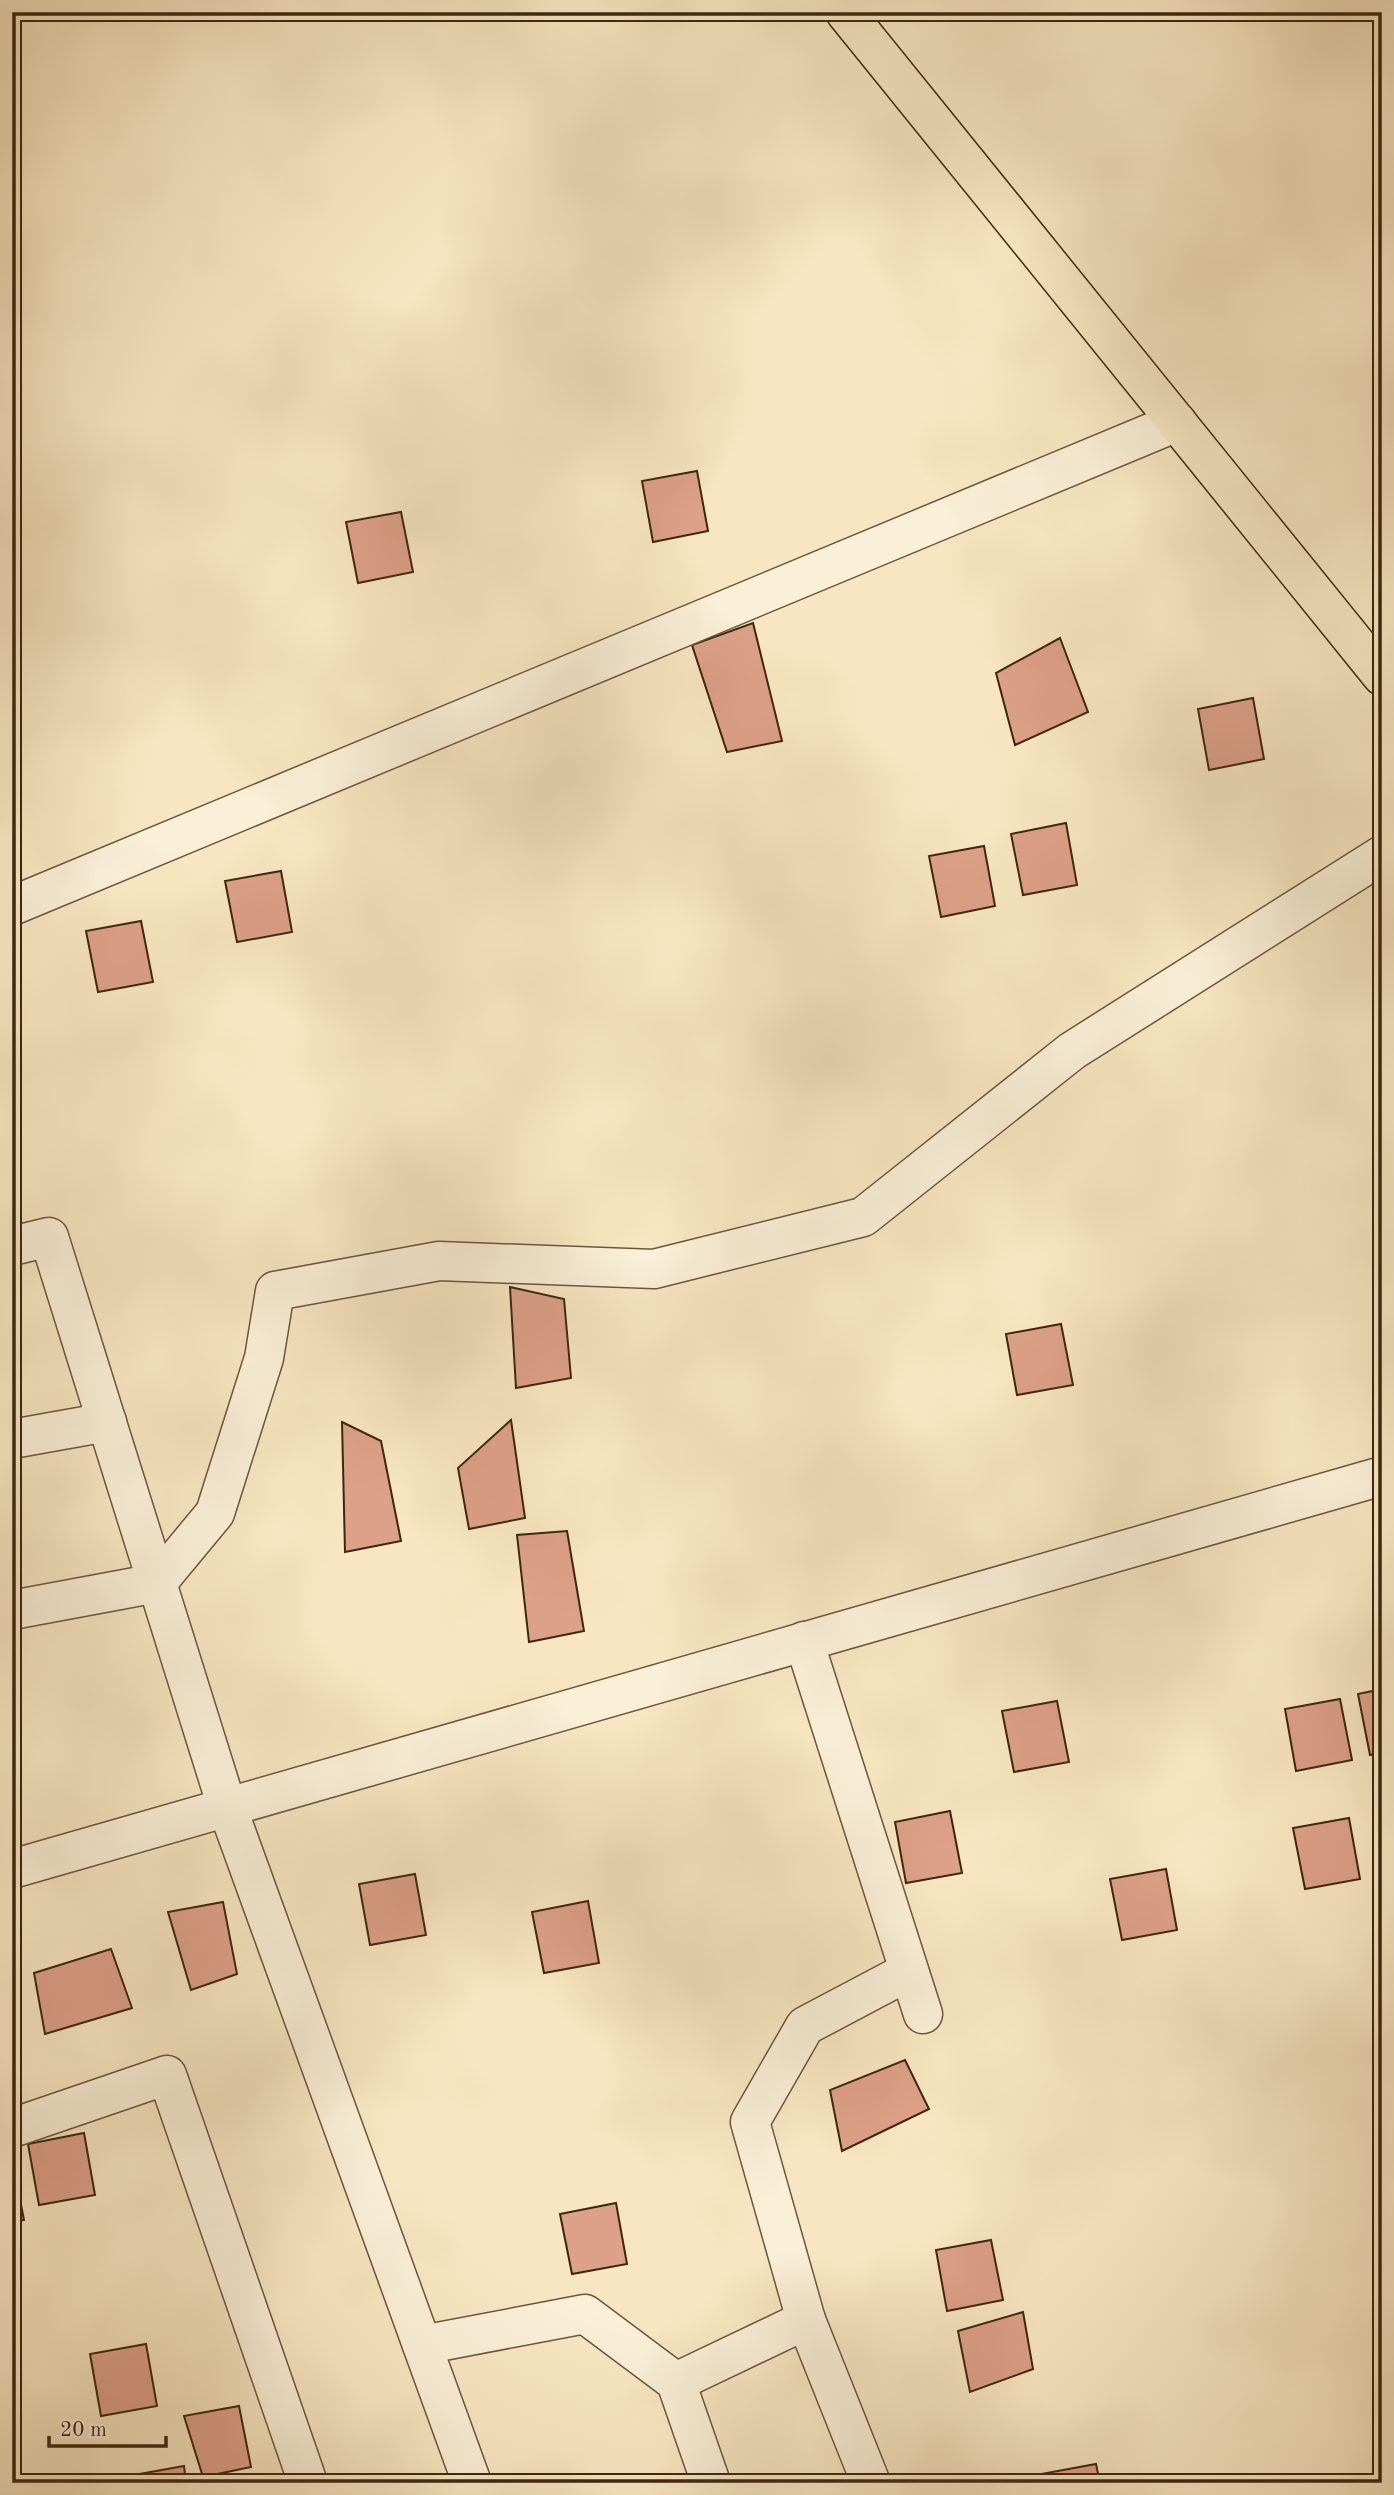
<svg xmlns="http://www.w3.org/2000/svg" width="1394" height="2495" viewBox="0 0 1394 2495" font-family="'Old Standard TT',serif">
	<rect width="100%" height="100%" fill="#f7e6c1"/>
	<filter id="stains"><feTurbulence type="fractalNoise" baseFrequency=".00286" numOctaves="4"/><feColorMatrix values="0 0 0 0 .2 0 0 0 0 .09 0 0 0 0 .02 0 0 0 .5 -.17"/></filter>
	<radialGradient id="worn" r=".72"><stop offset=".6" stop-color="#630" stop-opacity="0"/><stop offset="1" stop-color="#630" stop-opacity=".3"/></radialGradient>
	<g fill="#dda088" stroke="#3e260f" stroke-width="2">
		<path d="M697,471L708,531L653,542L642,481Z"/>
		<path d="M401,512L413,572L358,583L346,522Z"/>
		<path d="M753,623L782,741L727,752L692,645Z"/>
		<path d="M1060,638L1088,712L1015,745L996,673Z"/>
		<path d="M1253,698L1264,759L1209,770L1198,709Z"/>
		<path d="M1066,823L1077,885L1023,895L1011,834Z"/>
		<path d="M984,846L995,906L941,917L929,856Z"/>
		<path d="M281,871L292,932L237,942L225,881Z"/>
		<path d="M141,921L153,982L98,992L86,931Z"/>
		<path d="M510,1287L564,1299L571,1378L516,1388Z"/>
		<path d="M1061,1324L1073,1385L1017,1395L1006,1334Z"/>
		<path d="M511,1420L525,1518L469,1529L458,1468Z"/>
		<path d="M342,1422L381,1441L401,1541L345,1552Z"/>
		<path d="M567,1531L584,1631L529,1642L517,1535Z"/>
		<path d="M1382,1689V1753L1370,1755L1358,1694Z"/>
		<path d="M1340,1699L1352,1760L1296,1771L1285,1709Z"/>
		<path d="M1057,1701L1069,1762L1014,1772L1002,1711Z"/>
		<path d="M950,1811L962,1873L906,1883L895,1822Z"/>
		<path d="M1349,1818L1360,1879L1305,1889L1293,1828Z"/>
		<path d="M1166,1869L1177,1930L1122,1940L1110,1879Z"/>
		<path d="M415,1874L426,1935L370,1945L359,1884Z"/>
		<path d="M588,1901L599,1963L544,1973L532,1912Z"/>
		<path d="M223,1902L237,1974L191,1990L168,1912Z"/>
		<path d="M111,1949L132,2008L45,2034L34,1973Z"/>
		<path d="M905,2060L929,2109L842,2151L830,2090Z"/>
		<path d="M84,2133L95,2195L39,2205L28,2144Z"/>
		<path d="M12,2159L24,2220L12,2222Z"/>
		<path d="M616,2203L627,2264L572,2274L560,2214Z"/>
		<path d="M991,2240L1003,2300L947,2311L936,2250Z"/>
		<path d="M1023,2312L1033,2369L970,2392L958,2331Z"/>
		<path d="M146,2344L157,2406L101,2416L90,2354Z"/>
		<path d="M239,2406L251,2467L203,2477L184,2416Z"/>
		<path d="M1096,2464L1100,2483H1042L1041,2474Z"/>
		<path d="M184,2466L186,2483H130L128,2476Z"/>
	</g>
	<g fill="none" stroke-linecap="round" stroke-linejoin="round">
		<g stroke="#6c563c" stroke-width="41">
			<g id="minor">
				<path d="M12,906L1177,422"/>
				<path d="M12,1246L49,1237L227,1807L472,2483"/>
				<path d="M12,1439L107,1422"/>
				<path d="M12,1610L157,1583L215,1513L264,1358L275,1291L439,1261L654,1269L863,1217L1072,1051L1382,855"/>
				<path d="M804,1641L923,2014"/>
				<path d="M12,1869L1382,1476"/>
				<path d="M12,2128L167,2075L308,2483"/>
				<path d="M806,2320L750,2122L805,2026L909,1971"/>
				<path d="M422,2345L585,2314L676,2382L711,2483"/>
				<path d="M676,2382L806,2320L871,2483"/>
			</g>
		</g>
		<g stroke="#3e260f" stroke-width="41">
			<path id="major" d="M845,12L1382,676"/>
		</g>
		<use href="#minor" stroke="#faefd7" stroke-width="38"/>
		<use href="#major" stroke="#f7e6c1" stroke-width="38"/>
	</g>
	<rect width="1394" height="2495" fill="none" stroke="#f7e6c1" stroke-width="42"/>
	<rect x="14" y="14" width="1366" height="2467" fill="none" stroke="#3e260f" stroke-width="3.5"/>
	<rect x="21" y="21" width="1352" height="2453" fill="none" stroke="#3e260f" stroke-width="2"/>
	<path d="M49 2436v10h117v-10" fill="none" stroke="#3e260f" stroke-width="3.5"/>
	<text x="60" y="2436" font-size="21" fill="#3e260f" stroke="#faefd7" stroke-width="5" paint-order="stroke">20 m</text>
	<rect width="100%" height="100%" filter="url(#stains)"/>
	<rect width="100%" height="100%" fill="url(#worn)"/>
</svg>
